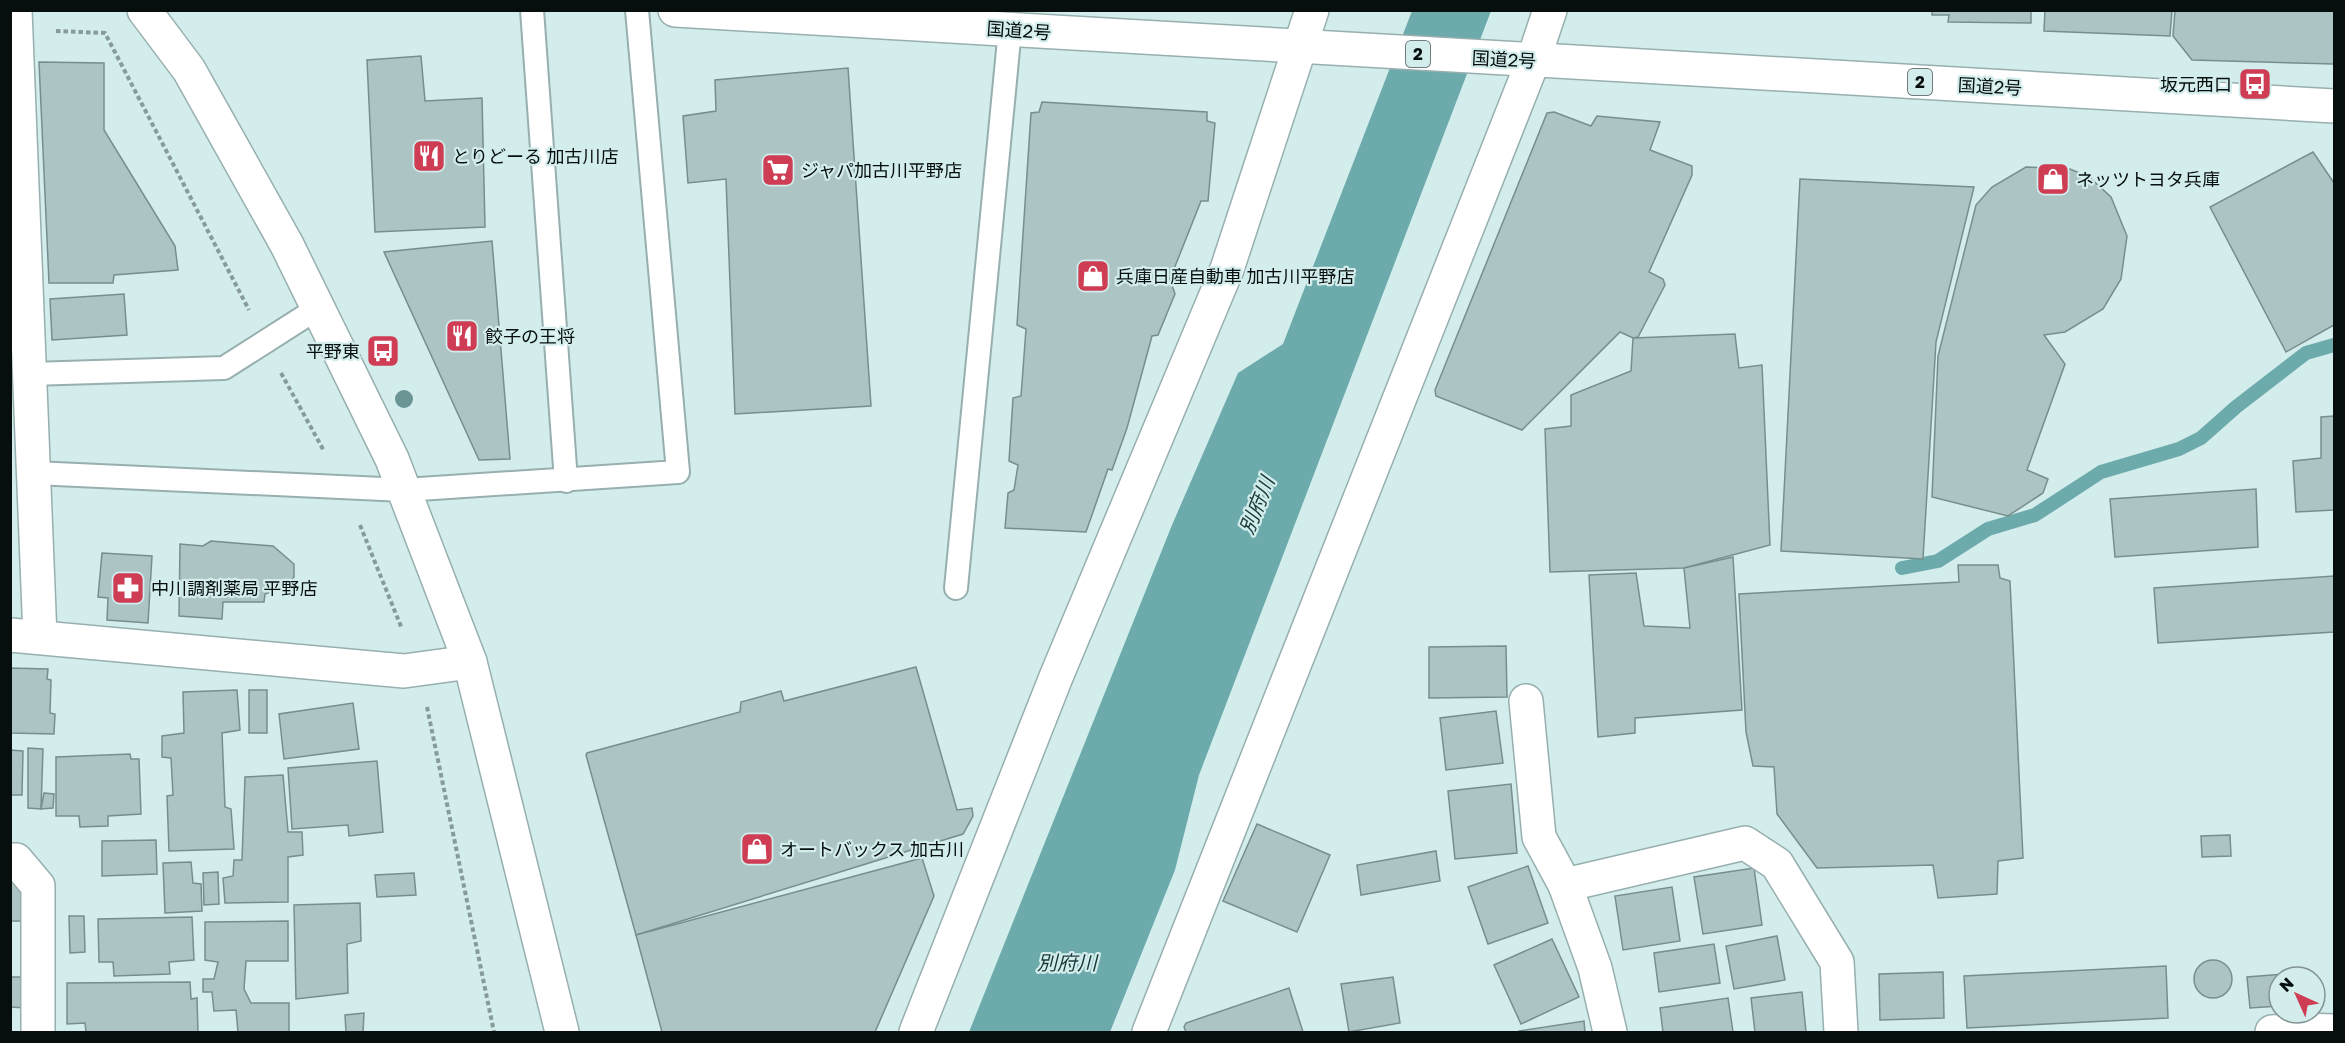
<svg xmlns="http://www.w3.org/2000/svg" width="2345" height="1043" viewBox="0 0 2345 1043" font-family="'Golos Text','Noto Sans JP',sans-serif">
	<rect width="100%" height="100%" fill="#d3edec"/>
	<path fill="#6daaab" d="M1412,11H1491L1199,775L1175,870L1110,1032H969L1172,525L1238,373L1283,344Z"/>
	<g fill="none" stroke-linecap="round" stroke-linejoin="round">
		<path stroke="#6daaab" stroke-width="14" d="M1902,568L1938,561L1988,529L2035,515L2101,472L2179,449L2201,438L2236,407L2306,353L2334,345"/>
	</g>
	<g fill="#acc4c4" stroke="#768e8e" stroke-width="1.5">
		<path d="M1932,10H2031V23L1948,22L1949,15H1932Z"/>
		<path d="M2045,10H2172L2170,36L2044,31Z"/>
		<path d="M2175,10H2334V64L2192,60L2173,36Z"/>
		<path d="M421,56L425,101L482,98L485,227L375,232L367,60Z"/>
		<path d="M39,62L104,63V130L175,246L178,270L114,275L113,283H49Z"/>
		<path d="M848,68L871,406L735,414L726,179L688,183L683,116L716,111L715,80Z"/>
		<path d="M1042,102L1207,112V121L1215,123L1208,201H1201L1170,279L1175,294L1158,335L1152,336L1127,428L1112,470L1108,469L1086,532L1005,528L1008,493L1014,490L1018,465L1009,461L1013,398L1021,396L1026,329L1017,325L1031,113L1039,112Z"/>
		<path d="M1554,112L1591,126L1597,116L1660,122L1650,150L1692,166V175L1649,272L1663,279L1665,285L1638,337L1633,338L1620,332L1522,430L1436,396L1435,390L1547,113Z"/>
		<path d="M2313,152L2334,183V325L2286,352L2210,207Z"/>
		<path d="M2026,167L2070,169L2089,177L2111,197L2127,236L2121,279L2103,309L2065,332L2044,335L2065,364L2027,470L2048,479L2043,493L2008,516L1932,497L1938,356L1976,205L1992,187Z"/>
		<path d="M1800,179L1974,187L1936,342L1923,559L1781,551Z"/>
		<path d="M492,241L510,459L479,460L384,252Z"/>
		<path d="M124,294L127,335L52,340L50,299Z"/>
		<path d="M1735,334L1739,368L1762,365L1770,545L1684,568L1550,572L1545,429L1571,426V395L1631,371L1633,338Z"/>
		<path d="M2334,416V510L2296,512L2293,461L2321,458V417Z"/>
		<path d="M2256,489L2258,547L2115,557L2110,499Z"/>
		<path d="M211,541L273,546L294,564V577L285,587L265,594L264,602H223L222,619L179,616L180,544L203,546Z"/>
		<path d="M102,553L152,556L148,623L107,620L108,598L98,597Z"/>
		<path d="M1733,557L1742,710L1635,718V733L1598,737L1589,575L1636,573L1644,626L1690,628L1684,568Z"/>
		<path d="M1958,565H1998L2000,578L2010,581L2023,858L1998,861L1997,894L1938,898L1933,865L1817,868L1777,814L1774,767L1753,766L1746,732L1739,594L1959,582Z"/>
		<path d="M2334,576V632L2158,643L2154,588Z"/>
		<path d="M1506,646L1507,697L1429,698V647Z"/>
		<path d="M916,667L957,810L972,808L973,816L963,834L636,935L586,755L587,753L740,712L741,702L781,691L784,701Z"/>
		<path d="M10,668L48,669L47,679L51,680L50,713L55,714L54,734L10,733Z"/>
		<path d="M237,690L240,730L222,733L225,807L231,809L234,849L169,851L167,796L173,795L171,758L162,757V736L184,733L183,692Z"/>
		<rect x="249" y="690" width="18" height="43"/>
		<path d="M353,703L359,749L284,759L279,714Z"/>
		<path d="M1496,711L1503,763L1446,770L1440,718Z"/>
		<path d="M28,748L43,749L41,809L28,808Z"/>
		<path d="M10,750L23,751L22,795H10Z"/>
		<path d="M130,754L131,759H139L141,814L108,816V826L80,827L79,816H56V757Z"/>
		<path d="M377,761L383,832L349,836L348,825L292,829L288,768Z"/>
		<path d="M283,775L288,832H302L303,855L288,857V902L225,903L223,878L233,876L234,860H242L245,777Z"/>
		<path d="M1511,784L1517,853L1455,859L1448,791Z"/>
		<path d="M44,793L54,794L53,808L41,809Z"/>
		<path d="M1257,824L1330,855L1297,932L1223,901Z"/>
		<path d="M2230,835L2231,856L2202,857L2201,836Z"/>
		<path d="M156,840L157,874L102,876V841Z"/>
		<path d="M1436,851L1440,881L1361,895L1357,865Z"/>
		<path d="M922,858L934,896L875,1032H662L636,935Z"/>
		<path d="M191,862L193,883L201,884L202,911L165,913L163,863Z"/>
		<path d="M1528,866L1548,923L1488,944L1468,887Z"/>
		<path d="M1754,868L1762,925L1703,934L1694,877Z"/>
		<path d="M218,872L219,904L204,905L203,873Z"/>
		<path d="M414,873L416,895L377,897L375,875Z"/>
		<path d="M10,876L21,887L25,921H10Z"/>
		<path d="M1672,887L1680,941L1623,950L1615,896Z"/>
		<path d="M360,903L361,941L347,944L348,993L296,999L294,905Z"/>
		<path d="M69,916H84L85,952L70,953Z"/>
		<path d="M192,917L194,960L169,962L170,974L114,976L113,962H99L98,919Z"/>
		<path d="M288,921V961H246L244,989L251,1003H289V1032H238L236,1010L214,1011L212,992H203V979H214L218,962L205,960V922Z"/>
		<path d="M1777,936L1785,980L1734,989L1726,946Z"/>
		<path d="M1552,939L1579,997L1521,1024L1494,965Z"/>
		<path d="M1714,944L1720,983L1659,992L1654,953Z"/>
		<circle cx="2213" cy="979" r="19"/>
		<path d="M2166,966L2168,1018L1967,1028L1964,976Z"/>
		<path d="M1943,972L1944,1018L1880,1020L1879,974Z"/>
		<path d="M2284,974V977H2279V1006L2250,1008L2247,977Z"/>
		<path d="M10,977H28L27,1008L10,1007Z"/>
		<path d="M1393,977L1400,1023L1349,1032L1341,984Z"/>
		<path d="M190,982L191,999L197,998L198,1032H86L85,1023L67,1024V983Z"/>
		<path d="M1289,988L1303,1032H1186L1184,1027L1186,1023Z"/>
		<path d="M1802,992L1806,1032H1755L1751,998Z"/>
		<path d="M1728,998L1733,1032H1663L1660,1008Z"/>
		<path d="M364,1013L363,1032H346L345,1015Z"/>
		<path d="M1584,1021L1585,1032H1519V1031Z"/>
	</g>
	<g fill="none" stroke-linecap="round" stroke-linejoin="round">
		<g stroke="#97afaf" stroke-width="26">
			<g id="service">
				<path d="M532,10L566,481"/>
				<path d="M31,374L224,368L318,308"/>
				<path d="M34,473L404,490L678,472L637,10"/>
				<path d="M956,588L1010,29"/>
			</g>
		</g>
		<g stroke="#97afaf" stroke-width="36">
			<g id="minor">
				<path d="M15,10L40,637"/>
				<path d="M10,635L404,671L470,662"/>
				<path d="M1526,701L1539,837L1565,885L1595,968L1610,1032"/>
				<path d="M10,860H16L38,886V1032"/>
				<path d="M1565,885L1745,843L1777,864L1837,962L1841,1032"/>
				<path d="M916,1032L1056,677L1227,269L1312,10"/>
				<path d="M1149,1032L1533,61L1550,10"/>
				<path d="M2272,1032L2303,1030L2334,1031"/>
			</g>
		</g>
		<g stroke="#97afaf" stroke-width="36">
			<path id="tertiary" d="M144,10L189,70L287,245L392,459L470,662L562,1032"/>
		</g>
		<g stroke="#97afaf" stroke-width="36">
			<path id="trunk" d="M675,10L2334,106"/>
		</g>
		<g stroke="#889b9b" stroke-width="4" stroke-dasharray="4.5 3" stroke-linecap="butt">
			<path d="M56,31L105,33L249,310"/>
			<path d="M281,373L324,451"/>
			<path d="M360,525L402,629"/>
			<path d="M427,707L494,1032"/>
		</g>
		<use href="#service" stroke="#fff" stroke-width="22"/>
		<use href="#minor" stroke="#fff" stroke-width="33"/>
		<use href="#tertiary" stroke="#fff" stroke-width="33"/>
		<use href="#trunk" stroke="#fff" stroke-width="33"/>
	</g>
	<circle fill="#6b9595" cx="404" cy="399" r="9"/>
	<defs>
		<g id="bus-square" transform="scale(1.725)"><rect x="-9" y="-9" width="18" height="18" rx="4" fill="#ce3d53" stroke="#d3edec"/><path d="M-5-6H5V4H4V6H2V4H-2V6H-4V4H-5ZM-3.5-4V0h7V-4ZM-3.5 1.2v1.5H-2V1.2ZM2 1.2v1.5H3.5V1.2Z" fill="#fff"/></g>
		<g id="restaurant-square" transform="scale(1.725)"><rect x="-9" y="-9" width="18" height="18" rx="4" fill="#ce3d53" stroke="#d3edec"/><path d="M-5-6h1v4h1v-4h1v4h1v-4h1v5L-1.5 .5V6h-2V.5L-5-1ZM5-6V6H3V1.5H1.5Q1.5-4 5-6Z" fill="#fff"/></g>
		<g id="supermarket-square" transform="scale(1.725)"><rect x="-9" y="-9" width="18" height="18" rx="4" fill="#ce3d53" stroke="#d3edec"/><path d="M-6-5.5h2.5l.6 2H6L4.5 2H-2.5L-4.4-4H-6ZM-1.5 3.2a1.3 1.3 0 1 0 .1 0ZM3 3.2a1.3 1.3 0 1 0 .1 0Z" fill="#fff"/></g>
		<g id="shop-square" transform="scale(1.725)"><rect x="-9" y="-9" width="18" height="18" rx="4" fill="#ce3d53" stroke="#d3edec"/><path d="M-5-2.5h2.3a2.7 3.5 0 0 1 5.4 0H5L5.5 6h-11ZM-1.5-2.5h3a1.5 2.3 0 0 0-3 0Z" fill="#fff"/></g>
		<g id="pharmacy-square" transform="scale(1.725)"><rect x="-9" y="-9" width="18" height="18" rx="4" fill="#ce3d53" stroke="#d3edec"/><path d="M-2-6h4v4h4v4h-4v4h-4v-4h-4v-4h4Z" fill="#fff"/></g>
	</defs>
	<g fill-rule="evenodd">
		<use href="#bus-square" x="2255" y="84"/>
		<use href="#restaurant-square" x="429" y="156"/>
		<use href="#supermarket-square" x="778" y="170"/>
		<use href="#shop-square" x="2053" y="179"/>
		<use href="#shop-square" x="1093" y="276"/>
		<use href="#restaurant-square" x="462" y="336"/>
		<use href="#bus-square" x="383" y="351"/>
		<use href="#pharmacy-square" x="128" y="588"/>
		<use href="#shop-square" x="757" y="849"/>
	</g>
	<g text-anchor="middle" dominant-baseline="central" stroke-width="4.5" stroke-linejoin="round" paint-order="stroke">
		<g fill="#d3edec" stroke="#445151" stroke-width="1.5">
			<rect x="1406" y="41" width="24" height="26" rx="4.5"/>
			<rect x="1908" y="69" width="24" height="26" rx="4.5"/>
		</g>
		<g font-size="16" font-weight="bold" fill="#060e0e">
			<text x="1418" y="54">2</text>
			<text x="1920" y="82">2</text>
		</g>
		<g font-size="18" fill="#060e0e" stroke="#d3edec">
			<text transform="translate(1019 30) rotate(4)">国道2号</text>
			<text transform="translate(1504 59) rotate(3)">国道2号</text>
			<text transform="translate(1990 86) rotate(3)">国道2号</text>
		</g>
		<g font-size="18" fill="#060e0e" stroke="#d3edec" text-anchor="start">
			<text x="2232" y="84" text-anchor="end">坂元西口</text>
			<text x="452" y="156">とりどーる 加古川店</text>
			<text x="801" y="170">ジャパ加古川平野店</text>
			<text x="2076" y="179">ネッツトヨタ兵庫</text>
			<text x="1116" y="276">兵庫日産自動車 加古川平野店</text>
			<text x="485" y="336">餃子の王将</text>
			<text x="360" y="351" text-anchor="end">平野東</text>
			<text x="151" y="588">中川調剤薬局 平野店</text>
			<text x="780" y="849">オートバックス 加古川</text>
		</g>
		<g font-size="20" font-style="italic" fill="#183838" stroke="#d3edec">
			<text transform="translate(1256 505) rotate(-68)">別府川</text>
			<text x="1067" y="962">別府川</text>
		</g>
	</g>
	<rect width="2345" height="1043" fill="none" stroke="#060e0e" stroke-width="24"/>
	<g transform="translate(2297 995) rotate(315)"><circle r="28" fill="#d3edec" stroke="#819493" stroke-width="1.5"/>
	<path d="M0-4.5L10 22L0 15L-10 22Z" fill="#ce3d53"/>
	<text y="-9" font-size="16" font-weight="bold" text-anchor="middle" fill="#060e0e">N</text>
	</g>
</svg>
